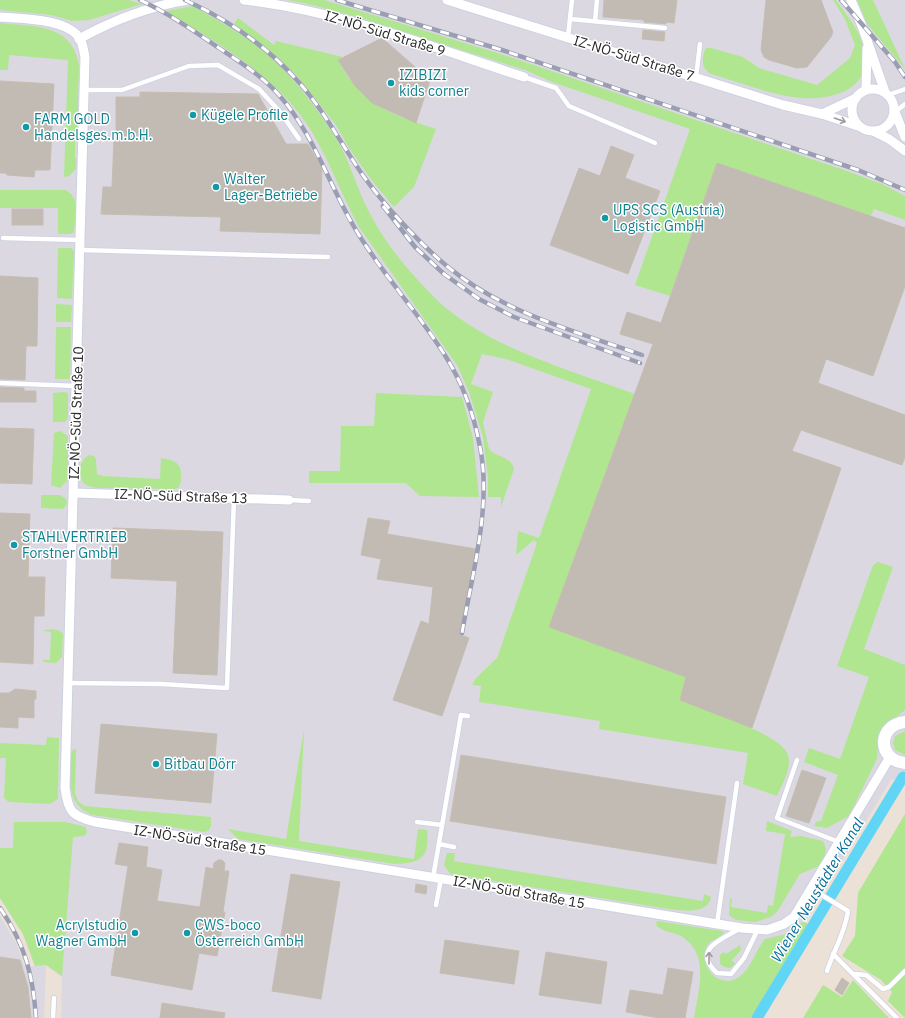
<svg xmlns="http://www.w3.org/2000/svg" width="905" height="1018" viewBox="0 0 905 1018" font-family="'IBM Plex Sans',sans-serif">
	<rect width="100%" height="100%" fill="#ebe1d7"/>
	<path fill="#dbd8e2" d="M0,0H905V777L891,780L805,922L769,953L727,1018H61L62,977L46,965L44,1018H0V916L17,945L25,967L35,966L23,934L0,898Z"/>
	<g fill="#b0e68f">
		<path d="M0,0H129L142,4L89,20L72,21L51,15L0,10Z"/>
		<path d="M288,0H324L364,12L507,56L847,171L882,184L905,196V220L874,209L871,216L717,163L670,296L635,285L690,129L552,82L525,70L356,17L313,5Z"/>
		<path d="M833,0H836C847,16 862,32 865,53C871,93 824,102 793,97C766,93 738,82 711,74C701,68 701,58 706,48H711L743,57L759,68L817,85L850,58L855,45L845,19Z"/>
		<path d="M857,0H873L905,69L867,24Z"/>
		<path d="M193,6C217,20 243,34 265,52C295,78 320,112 340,145C350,164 358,190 368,210C385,244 412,276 439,302C491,349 570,370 635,394L549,627L686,677L680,700C702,709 782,734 788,755C792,769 782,784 777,796L743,784L748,753L599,729L600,721L479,702L481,686L472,685L476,678L497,658L537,543L534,540L516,555L518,531L539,538L591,389L506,359L482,354L471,384L493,392L483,422L489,449C497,458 511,456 514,469L501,507V497H488V478L483,437L469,392L457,365L359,227C342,196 330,162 312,132C278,76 220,45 166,11Z"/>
		<path d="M238,18L274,45L276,41L343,57L338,60C361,105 390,114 436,129L414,187L394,207L373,182L349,148L336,125L297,76L266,47L234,24Z"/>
		<path d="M0,23C34,27 73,23 79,66L77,140H75V158H76V169L69,176L64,177L68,60L9,55L8,70H0Z"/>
		<path d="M0,190H65C81,197 75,216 74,232L71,234H58V208H0Z"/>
		<path d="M58,248H71L74,251L72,299L57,298Z"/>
		<path d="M56,304L72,305L71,322H56Z"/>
		<path d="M56,327H71L70,379H55Z"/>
		<path d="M64,392L68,393V418L65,422H53V393Z"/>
		<path d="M376,393L462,397L473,438L479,497L420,496L406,483H309V471H340L341,426H374Z"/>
		<path d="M60,431L68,436V480L60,488L51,485L54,433Z"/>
		<path d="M89,455L94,456L96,459L97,474L102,476L160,479L161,458C173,460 182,462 181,476C181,481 181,484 178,488L173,489L97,488C92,487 85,486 82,481C77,472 81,459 89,455Z"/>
		<path d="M41,495H60L66,499L67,504L63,509L41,508Z"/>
		<path d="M878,562L893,567L864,649L905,665V710L884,727L879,735L877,759L849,816L827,828L814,826L816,822L821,821L838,775L804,762L809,748L840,759L869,677L837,666L873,565Z"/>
		<path d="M53,629L60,631L63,634L62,657L56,663L43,662V660H50L51,632L44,631V630Z"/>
		<path d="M304,729L299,841L414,859L418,829L427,830C430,859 420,863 394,864L238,839L228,829L286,839Z"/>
		<path d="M905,731V755L895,750L893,743L895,736Z"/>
		<path d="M47,737L59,738L58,799L50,804L9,802L4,798L6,758H0V743L46,745Z"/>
		<path d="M74,749H76L75,794L78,801L84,806L211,817V826L208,831L203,832L93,815C64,804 71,778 71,752Z"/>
		<path d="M905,814V1018L888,1001L892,992L881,980L842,956L855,936L858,893Z"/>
		<path d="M767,821L792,831L790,837L801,836L823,841L826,849L825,857L819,866L800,874L777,912L771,917L755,922L736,920L729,915L730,899L732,898L731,907L767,913L768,905L773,906L785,834L766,831Z"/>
		<path d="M14,822H65L86,827L87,833L84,836L73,837L62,976L46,965L35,966L23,934L0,898V848H13Z"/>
		<path d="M447,853H455L454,861L703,901L704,894L711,897C708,913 688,911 675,910L450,874L444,865Z"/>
		<path d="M657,921L722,931L724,933C718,940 709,939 706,948C699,968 720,990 739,977C752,968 755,950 765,939L786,934L800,923L805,922L808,924L751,1018H694C698,990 711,955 681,936C673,932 662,932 656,925Z"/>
		<path d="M740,945L741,950L732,960L735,964L730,968L724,967L720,964V955L724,952L726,954Z"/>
		<path d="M853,980L889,1018H803L823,985L842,997Z"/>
	</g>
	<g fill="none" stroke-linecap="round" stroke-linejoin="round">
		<path stroke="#61d5f5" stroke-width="11" d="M757,1018L903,777"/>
	</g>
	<g fill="#c2bbb4" stroke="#c6bdb1">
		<path d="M604,0H677L674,23L666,22V24L644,22V20L603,17Z"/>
		<path d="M766,0H821L833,32L831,37L807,67L797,68L769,60L764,57L761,50Z"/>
		<path d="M643,30L665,32L664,41L642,39Z"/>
		<path d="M382,38L430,80L416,123L372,103L355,86L338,60Z"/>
		<path d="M0,81L54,84L50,170H35L34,177L7,175L6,173H0Z"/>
		<path d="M140,92L258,94L286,144H308L322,169L320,234L220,231L221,217L101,214L103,187H112L114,140H116V97H140Z"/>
		<path d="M611,146L634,155L625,178L660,191L628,274L550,245L579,168L600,176Z"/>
		<path d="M717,163L905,228V286L873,376L826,359L818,383L905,415V457L902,465L801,430L792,451L841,468L752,728L680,700L686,677L549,627L653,344L620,334L627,312L661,323Z"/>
		<rect x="12" y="209" width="31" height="16"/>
		<path d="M0,276L38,278L37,346H26L25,380L0,379Z"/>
		<path d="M0,387L24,388V391H36V402H0Z"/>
		<path d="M0,428L34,429L32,484L0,483Z"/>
		<path d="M0,513L30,514L28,577H45L44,616H34L33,664L0,662Z"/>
		<path d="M368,518L390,521L387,534L476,549L461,635L469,638L442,716L393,700L421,621L429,624L433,587L377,579L381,559L361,555Z"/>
		<path d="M113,528L223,532L217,675L173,673L177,581L111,578Z"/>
		<path d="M15,689L36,691V699L34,700V718L18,717V728L0,727V693H9Z"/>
		<path d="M101,724L217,734L211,803L95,793Z"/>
		<path d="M461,755L726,797L716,864L450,821Z"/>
		<path d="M802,770L826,778L809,823L786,816Z"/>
		<path d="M119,843L148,847L146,867L162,870L157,901L200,907L206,867L213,869L214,863L218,860H222L225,863L224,871H229L223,912H225L217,956L199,953L192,990L111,975L128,866L115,864Z"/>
		<path d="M291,874L340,882L321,999L272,991Z"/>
		<path d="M416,884L427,886L426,894L415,892Z"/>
		<path d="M445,940L519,951L514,984L440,973Z"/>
		<path d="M546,952L607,962L601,1004L539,995Z"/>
		<path d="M0,957L20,960L28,987L31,1018H0Z"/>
		<path d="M668,968L693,972L685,1018H659L626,1012L630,990L663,995Z"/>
		<path d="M842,978L849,983L842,995L835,990Z"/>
		<path d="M162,1003L225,1013L224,1018H160Z"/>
	</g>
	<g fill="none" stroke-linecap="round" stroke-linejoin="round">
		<g stroke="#ccd1e1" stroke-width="6">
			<g id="service">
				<path d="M570,19L665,28"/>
				<path d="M595,21L597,0"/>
				<path d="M568,37L572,0"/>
				<path d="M524,77L556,88L569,106L655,143"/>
				<path d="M696,77L700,44"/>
				<path d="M86,90H122L189,66L218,65L259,89L281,113L299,139"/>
				<path d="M888,95L905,89"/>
				<path d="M895,112L905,104"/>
				<path d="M3,238L81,240"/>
				<path d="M81,250L328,257"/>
				<path d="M0,383L77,386"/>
				<path d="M289,500L309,501"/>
				<path d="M68,683L161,684L227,688L234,498"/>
				<path d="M797,760L777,818L839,842"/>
				<path d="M417,822L442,825"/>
				<path d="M439,844L454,847"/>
				<path d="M433,878L461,715L468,716"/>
				<path d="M812,889L848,911C845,933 834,950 827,971"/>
				<path d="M436,905L441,879"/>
				<path d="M717,924L737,783"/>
				<path d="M741,928C722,939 691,949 717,973L731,974L744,958L758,929"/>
				<path d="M833,954L897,1018"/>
				<path d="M854,974L866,975L883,989L889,987L905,971"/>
				<path d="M53,1018L54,998"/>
			</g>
		</g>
		<g stroke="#ccd1e1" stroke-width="11">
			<g id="minor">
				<path d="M244,0C340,11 432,47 524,77"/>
				<path d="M447,0L783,105L822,114L858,126"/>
				<path d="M851,0L862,26L885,92"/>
				<path d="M0,17C21,19 68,18 80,39C83,44 84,52 85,57L65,788C68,812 72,816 95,822L742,928L767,930L784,924L794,917L890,757"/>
				<path d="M79,39C113,20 150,6 188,0"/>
				<circle cx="873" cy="110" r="21"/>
				<path d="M866,90L867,48"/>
				<path d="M895,112L905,137"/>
				<path d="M822,114L856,98"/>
				<path d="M875,132L889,139L905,151"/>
				<path d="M74,493L289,500"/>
			</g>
		</g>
		<g stroke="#ccd1e1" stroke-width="14">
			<path id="tertiary" d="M905,722C877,725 877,760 905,763"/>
		</g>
		<use href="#service" stroke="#fff" stroke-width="4.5"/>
		<use href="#minor" stroke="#fff" stroke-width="9"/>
		<use href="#tertiary" stroke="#fff" stroke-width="12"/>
		<g stroke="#9a9eb3" stroke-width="4.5">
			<g id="rail">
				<path d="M140,0C168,13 194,31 219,48C240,62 262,76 279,95C316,137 330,189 359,235C385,277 420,315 446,357C463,384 474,415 480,447C492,506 472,574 462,633"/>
				<path d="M185,0C226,19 264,44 295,78C322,107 340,142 362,174C383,204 420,244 448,267C504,313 575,331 642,355"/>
				<path d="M337,0L502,50L858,170L905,190"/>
				<path d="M841,0L895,62L905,77"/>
				<path d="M383,206L415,247L444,274L479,299L514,317L640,363"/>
				<path d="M0,908C25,944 33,975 36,1018"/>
			</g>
		</g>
		<use href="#rail" stroke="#fff" stroke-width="3" stroke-dasharray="9" stroke-linecap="butt"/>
	</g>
	<defs><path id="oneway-shaft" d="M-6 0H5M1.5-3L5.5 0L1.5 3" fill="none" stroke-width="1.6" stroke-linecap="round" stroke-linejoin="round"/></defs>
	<g stroke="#9e9e9e">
		<use href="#oneway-shaft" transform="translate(840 120) rotate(19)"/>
		<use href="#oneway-shaft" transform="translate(709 958) rotate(-90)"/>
	</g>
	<g fill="#0f9aa8" stroke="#fff" stroke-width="1.5">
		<circle cx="391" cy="83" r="4"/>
		<circle cx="193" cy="115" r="4"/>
		<circle cx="26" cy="127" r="4"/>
		<circle cx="216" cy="187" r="4"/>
		<circle cx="605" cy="218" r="4"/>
		<circle cx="14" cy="545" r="4"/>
		<circle cx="156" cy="764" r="4"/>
		<circle cx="135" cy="933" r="4"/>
		<circle cx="187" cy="933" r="4"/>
	</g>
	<g text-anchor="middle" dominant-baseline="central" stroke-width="3" stroke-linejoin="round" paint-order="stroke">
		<g font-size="14" fill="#272727" stroke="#fff">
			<text transform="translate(385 33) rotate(17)">IZ-NÖ-Süd Straße 9</text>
			<text transform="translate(634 58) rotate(17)">IZ-NÖ-Süd Straße 7</text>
			<text transform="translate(76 413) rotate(-88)">IZ-NÖ-Süd Straße 10</text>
			<text transform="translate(181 496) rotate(2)">IZ-NÖ-Süd Straße 13</text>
			<text transform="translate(200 840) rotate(9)">IZ-NÖ-Süd Straße 15</text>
			<text transform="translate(519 892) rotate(10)">IZ-NÖ-Süd Straße 15</text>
		</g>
		<g font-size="14" fill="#0d838f" stroke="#fff" text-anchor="start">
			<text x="399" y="75">IZIBIZI<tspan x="399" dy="16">kids corner</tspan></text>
			<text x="201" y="115">Kügele Profile</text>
			<text x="34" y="119">FARM GOLD<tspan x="34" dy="16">Handelsges.m.b.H.</tspan></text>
			<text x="224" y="179">Walter<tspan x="224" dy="16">Lager-Betriebe</tspan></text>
			<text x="613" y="210">UPS SCS (Austria)<tspan x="613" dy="16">Logistic GmbH</tspan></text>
			<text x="22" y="537">STAHLVERTRIEB<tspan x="22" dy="16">Forstner GmbH</tspan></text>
			<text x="164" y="764">Bitbau Dörr</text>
			<text x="127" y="925" text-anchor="end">Acrylstudio<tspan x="127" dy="16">Wagner GmbH</tspan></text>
			<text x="195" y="925">CWS-boco<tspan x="195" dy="16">Österreich GmbH</tspan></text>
		</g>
		<g font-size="15" font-style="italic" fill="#056f9c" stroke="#fff">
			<text transform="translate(817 890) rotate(-59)">Wiener Neustädter Kanal</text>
		</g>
	</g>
</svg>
